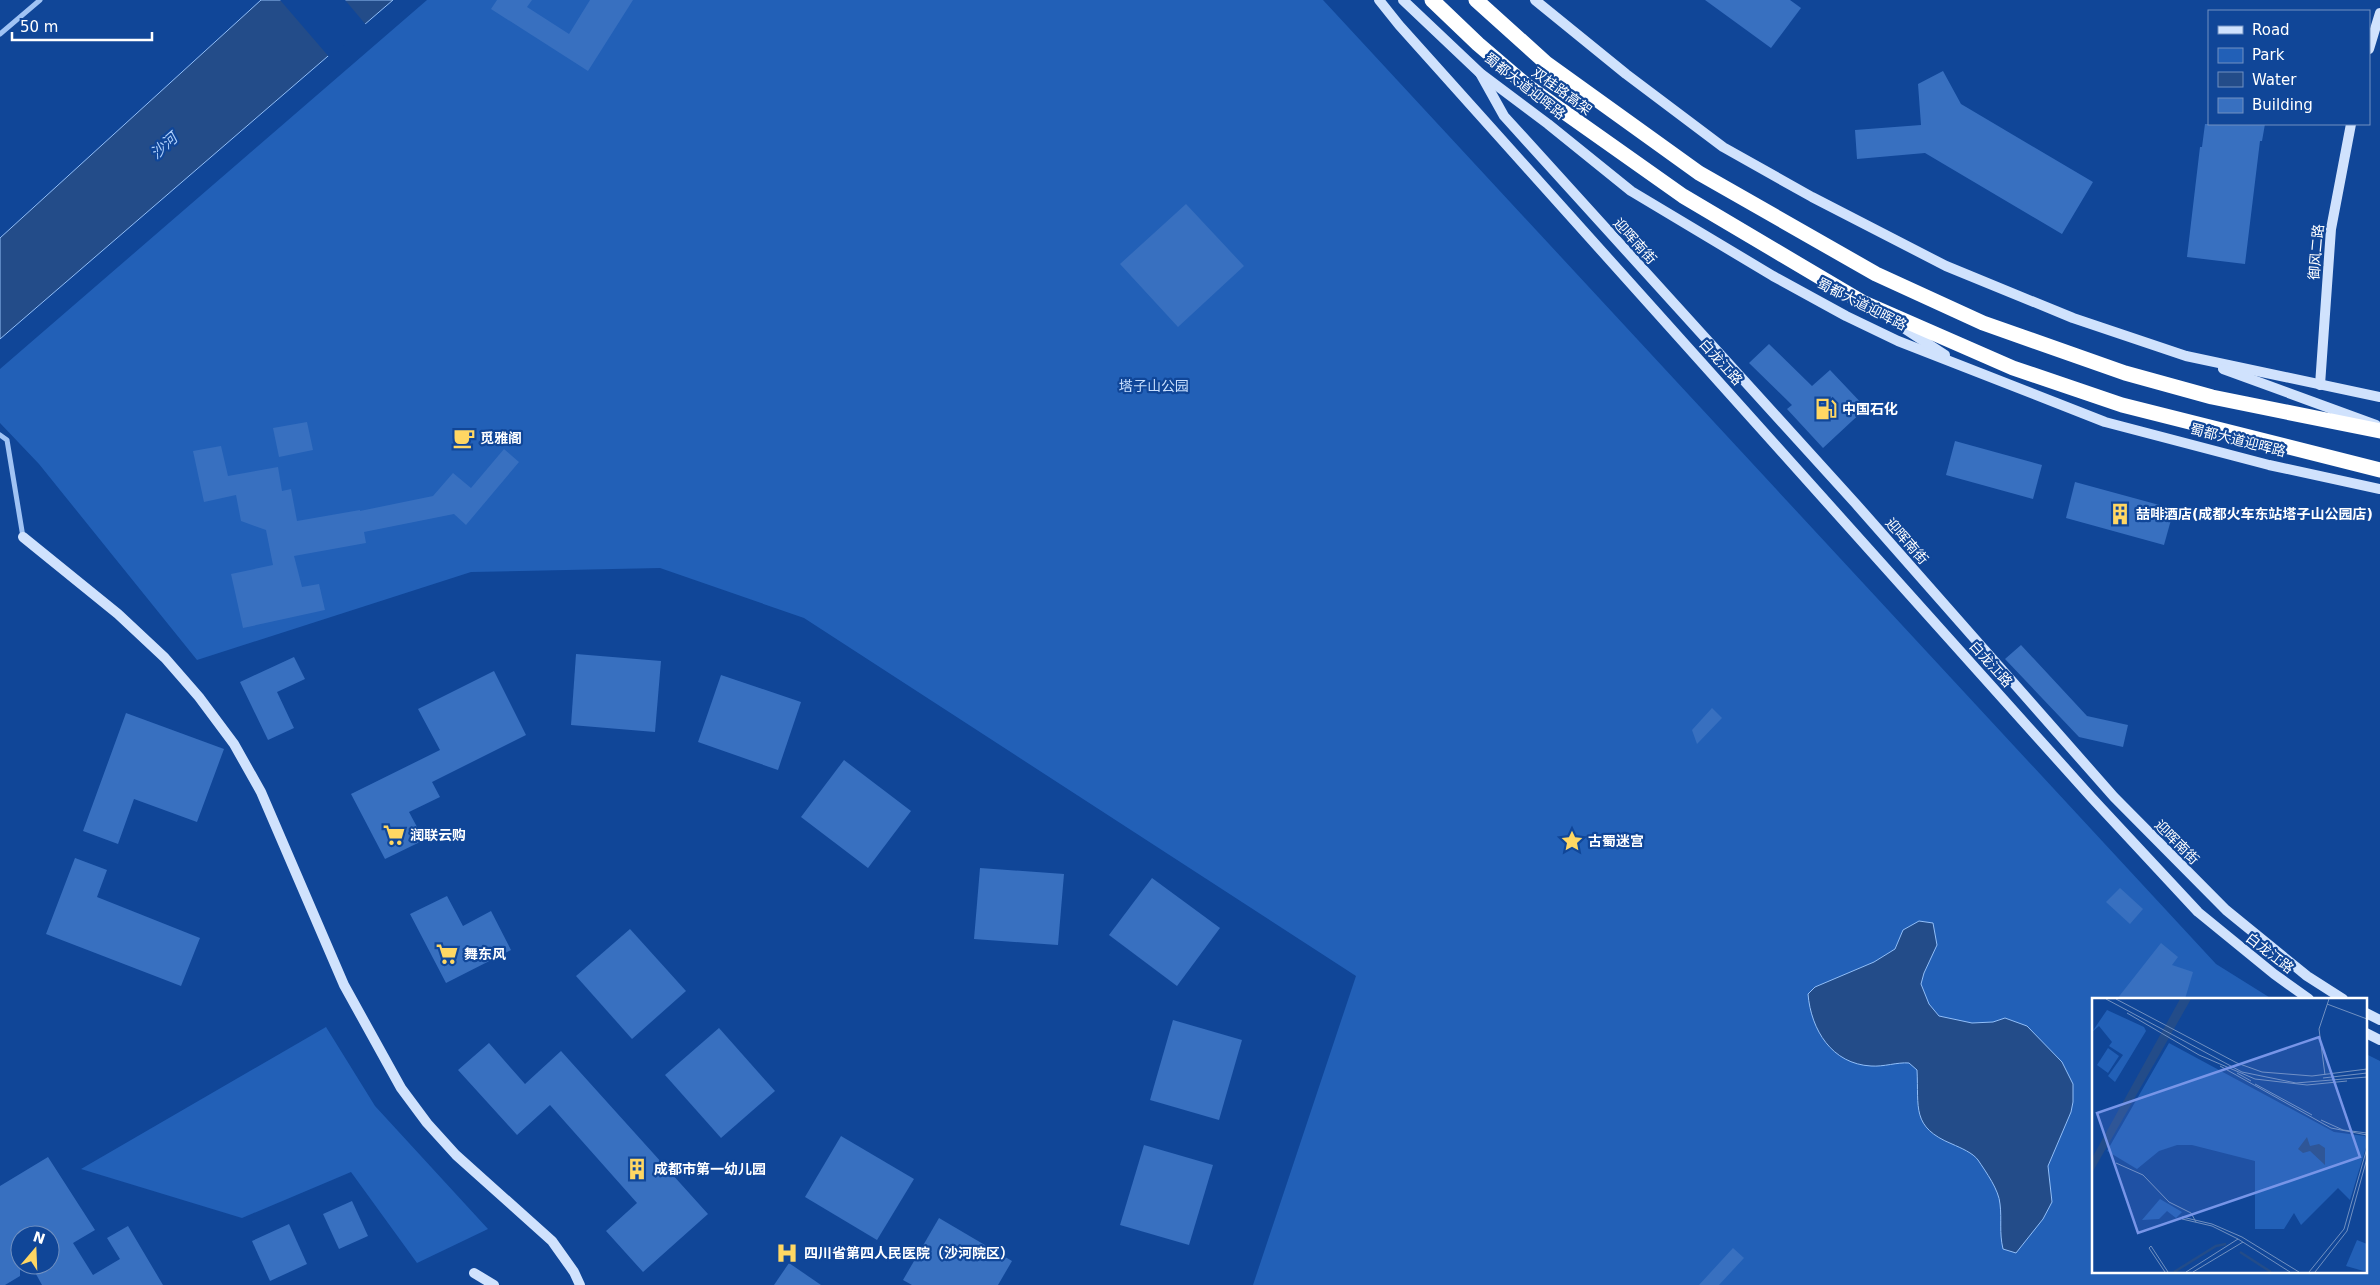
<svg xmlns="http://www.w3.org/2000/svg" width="2380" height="1285" viewBox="0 0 2380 1285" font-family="'DejaVu Sans','Noto Sans SC',sans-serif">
	<rect width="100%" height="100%" fill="#104698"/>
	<g fill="#2260b7">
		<path d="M427,0H1323L2216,964L2272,999H2094V1271H2366V1054L2380,1061V1285H1253L1356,976L804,618L660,568L471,572L197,660L39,464L0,423V369Z"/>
		<path d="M326,1027L375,1106L488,1229L417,1263L351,1172L242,1218L81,1169Z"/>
	</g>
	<g fill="#234c89" stroke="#91bef8">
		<path d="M261,0H393L0,339V238Z"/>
		<path d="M1919,921L1933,923L1937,945L1924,973L1921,984L1929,1004L1939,1016L1972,1023L1993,1022L2005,1018L2027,1026L2062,1062L2073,1084V1102L2071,1112L2048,1166L2052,1202L2043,1219L2016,1253L2003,1249C1999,1232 2002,1220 2000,1204C1999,1190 1986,1172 1978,1160C1973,1153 1961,1148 1952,1144C1911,1127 1919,1108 1917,1070L1909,1063C1897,1062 1884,1067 1871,1066C1832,1064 1811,1030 1808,994L1815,987L1874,962L1895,949L1903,930Z"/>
	</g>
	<path fill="#104698" d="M280,0H345L367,26L330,58Z"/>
	<g fill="#3870c0">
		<path d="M497,0H532L527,7L569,34L590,0H633L588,71L491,9Z"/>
		<path d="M1705,0H1790L1801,8L1771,48Z"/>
		<path d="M1943,71L1961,104L2093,182L2062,234L1925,153L1857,159L1855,130L1921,125L1918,84Z"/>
		<path d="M2205,124H2265L2262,141H2260L2245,264L2187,257L2200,147H2202Z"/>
		<path d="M1186,204L1244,266L1178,327L1120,264Z"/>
		<path d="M1769,344L1812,386L1830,370L1866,408L1823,448L1787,409L1792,405L1749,363Z"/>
		<path d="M307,422L313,450L279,457L273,428Z"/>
		<path d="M1955,441L2042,465L2033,499L1946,475Z"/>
		<path d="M221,446L228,476L278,467L282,491L291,489L297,521L360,510V511L433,496L453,473L471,488L504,449L519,462L466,525L454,514L364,532L366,543L294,556L302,587L319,584L325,610L243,628L231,574L273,565L266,530L241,521L236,495L204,502L193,451Z"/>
		<path d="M2075,482L2174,509L2164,545L2066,518Z"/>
		<path d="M2021,645L2087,716L2128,725L2123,747L2079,737L2005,659Z"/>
		<path d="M576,654L661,661L655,732L571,725Z"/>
		<path d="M294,657L305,679L277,692L294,728L268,740L240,682Z"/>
		<path d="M494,671L526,735L432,782L440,797L409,812L424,840L385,859L351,794L440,750L418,709Z"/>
		<path d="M721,675L801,702L778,770L698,742Z"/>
		<path d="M1712,708L1722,718L1697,744L1692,730Z"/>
		<path d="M126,713L224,749L197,822L134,799L118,844L83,831Z"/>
		<path d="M844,760L911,811L868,868L801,817Z"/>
		<path d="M75,858L107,870L97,897L200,938L181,986L46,934Z"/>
		<path d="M980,868L1064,874L1058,945L974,939Z"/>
		<path d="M1152,878L1220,928L1177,986L1109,935Z"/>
		<path d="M2120,888L2143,909L2130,924L2106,902Z"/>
		<path d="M447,896L463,926L491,911L511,950L446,983L410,914Z"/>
		<path d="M630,929L686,991L632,1039L576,976Z"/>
		<path d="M2161,943L2178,957L2172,965L2193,972L2185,999H2117Z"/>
		<path d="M1173,1020L1242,1040L1219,1120L1150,1100Z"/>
		<path d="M719,1028L775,1091L721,1138L665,1075Z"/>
		<path d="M489,1043L525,1084L561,1051L708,1214L643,1272L606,1231L637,1203L550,1105L517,1135L458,1070Z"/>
		<path d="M841,1136L914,1179L877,1240L805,1197Z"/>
		<path d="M1144,1145L1213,1165L1189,1245L1120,1225Z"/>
		<path d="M48,1157L95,1230L73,1243L93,1275L120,1259L107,1238L128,1226L163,1285H42L31,1265H50V1235H20V1276L5,1285H0V1186Z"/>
		<path d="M352,1201L368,1236L339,1249L323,1214Z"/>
		<path d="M939,1218L1012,1261L998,1285H912L903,1280Z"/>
		<path d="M289,1224L307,1264L270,1281L252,1241Z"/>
		<path d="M1733,1248L1744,1258L1719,1285H1699Z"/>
		<path d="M789,1263L821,1285H774Z"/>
	</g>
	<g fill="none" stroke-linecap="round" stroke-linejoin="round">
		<g stroke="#a0c3f4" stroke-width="5">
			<path d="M0,34L40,0"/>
			<path d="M0,435L7,440L23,537"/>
		</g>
		<g stroke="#d0e2fd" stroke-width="10">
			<path d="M1379,0L1399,25L2091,797L2198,912L2274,974L2309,999"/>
			<path d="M1403,0L1480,73L1548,124L1631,191L1773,276L1846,316L1898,341L2105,422L2269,465L2380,489"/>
			<path d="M1535,0L1626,74L1723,147L1812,197L1946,266L2073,318L2186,356L2380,397"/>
			<path d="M2369,49L2380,13"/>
			<path d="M1480,73L1504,116L1856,504L2114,797L2226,910L2307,976L2343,999"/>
			<path d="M1896,323L1945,355"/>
			<path d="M2223,369L2376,425"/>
			<path d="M2320,385L2331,229L2351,124"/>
			<path d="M23,537L118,614L165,658L199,697L234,744L261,792L344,985L401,1088L427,1123L456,1155L552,1241L574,1272L580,1285"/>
			<path d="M2366,1013L2380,1020"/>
			<path d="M2366,1033L2380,1040"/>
			<path d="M474,1273L494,1285"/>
		</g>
		<g stroke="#fff" stroke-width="15">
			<path d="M1432,0L1478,44L1526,85L1683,196L1862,302L2013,368L2122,405L2380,470"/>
			<path d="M1476,0L1546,63L1699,173L1876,274L1983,323L2125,373L2212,397L2380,431"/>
		</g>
	</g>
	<defs>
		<g id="fuel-bare" transform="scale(1.725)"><path d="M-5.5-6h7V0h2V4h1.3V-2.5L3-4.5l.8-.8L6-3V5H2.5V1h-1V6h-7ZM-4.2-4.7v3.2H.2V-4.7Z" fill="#ffd763" stroke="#104698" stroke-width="2.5" paint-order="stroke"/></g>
		<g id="cafe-bare" transform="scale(1.725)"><path d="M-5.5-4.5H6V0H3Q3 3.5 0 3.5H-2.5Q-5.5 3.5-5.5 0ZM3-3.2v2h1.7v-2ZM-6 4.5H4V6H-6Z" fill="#ffd763" stroke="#104698" stroke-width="2.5" paint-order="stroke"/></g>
		<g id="building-bare" transform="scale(1.725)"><path d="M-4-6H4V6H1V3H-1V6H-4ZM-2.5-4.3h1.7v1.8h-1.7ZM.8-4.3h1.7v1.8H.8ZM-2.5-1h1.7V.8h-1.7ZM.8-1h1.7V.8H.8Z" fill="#ffd763" stroke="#104698" stroke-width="2.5" paint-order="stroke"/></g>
		<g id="supermarket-bare" transform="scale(1.725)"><path d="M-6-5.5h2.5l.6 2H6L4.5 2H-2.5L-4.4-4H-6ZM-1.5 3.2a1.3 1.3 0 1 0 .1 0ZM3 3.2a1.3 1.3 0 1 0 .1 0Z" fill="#ffd763" stroke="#104698" stroke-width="2.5" paint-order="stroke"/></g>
		<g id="sight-bare" transform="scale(1.725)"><path d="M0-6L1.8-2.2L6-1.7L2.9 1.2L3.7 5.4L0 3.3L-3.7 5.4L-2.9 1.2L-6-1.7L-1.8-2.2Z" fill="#ffd763" stroke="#104698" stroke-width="2.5" paint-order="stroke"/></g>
		<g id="hospital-bare" transform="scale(1.725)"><path d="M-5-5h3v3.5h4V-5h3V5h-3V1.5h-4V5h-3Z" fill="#ffd763" stroke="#104698" stroke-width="2.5" paint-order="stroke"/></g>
	</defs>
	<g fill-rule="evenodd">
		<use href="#fuel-bare" x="1826" y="409"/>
		<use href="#cafe-bare" x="464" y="438"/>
		<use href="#building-bare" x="2120" y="514"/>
		<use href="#supermarket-bare" x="394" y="835"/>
		<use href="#sight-bare" x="1572" y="841"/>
		<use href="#supermarket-bare" x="447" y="954"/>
		<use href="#building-bare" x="637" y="1169"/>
		<use href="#hospital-bare" x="787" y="1253"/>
	</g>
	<g text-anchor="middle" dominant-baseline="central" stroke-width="4.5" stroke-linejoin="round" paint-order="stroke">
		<g font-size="14" fill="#fff" stroke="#104698">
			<text transform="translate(1525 86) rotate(38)">蜀都大道迎晖路</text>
			<text transform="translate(1562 91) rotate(36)">双桂路高架</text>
			<text transform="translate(1635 241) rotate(48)">迎晖南街</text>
			<text transform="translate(2316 252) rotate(-85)">御风二路</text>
			<text transform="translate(1862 304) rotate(27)">蜀都大道迎晖路</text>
			<text transform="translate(1721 362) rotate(48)">白龙江路</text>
			<text transform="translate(2238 440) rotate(14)">蜀都大道迎晖路</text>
			<text transform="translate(1907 541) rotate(49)">迎晖南街</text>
			<text transform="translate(1991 664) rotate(48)">白龙江路</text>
			<text transform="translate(2177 842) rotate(45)">迎晖南街</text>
			<text transform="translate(2270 953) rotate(38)">白龙江路</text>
		</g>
		<g font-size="14" fill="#c8dffe" stroke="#104698">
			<text x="1154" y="386">塔子山公园</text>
		</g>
		<g font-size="14" font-weight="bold" fill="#fff" stroke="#104698" text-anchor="start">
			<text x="1842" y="409">中国石化</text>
			<text x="480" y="438">觅雅阁</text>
			<text x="2136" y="514">喆啡酒店(成都火车东站塔子山公园店)</text>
			<text x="410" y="835">润联云购</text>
			<text x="1588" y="841">古蜀迷宫</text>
			<text x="464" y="954">舞东风</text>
			<text x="654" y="1169">成都市第一幼儿园</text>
			<text x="804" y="1253">四川省第四人民医院（沙河院区）</text>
		</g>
		<g font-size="15" font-style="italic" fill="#accefb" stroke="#104698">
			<text transform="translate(164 146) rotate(-42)">沙河</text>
		</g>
	</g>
	<g transform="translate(2092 998)">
		<rect width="275" height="275" fill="#104698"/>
		<path d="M15,12L52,29L54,33L23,84L16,78L31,57L17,48L20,44L7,28L0,34ZM77,45L242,134L273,138L275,146L258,202L246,190L209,227L202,215L192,231H163V163L100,147H85L67,153L45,171L15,153ZM16,50L27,58L16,75L5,67ZM68,201L90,214L84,220L75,213L67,221L50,222ZM265,242L275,246V274L254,268Z" fill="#2260b7"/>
		<path d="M88,1H99L0,175V160ZM215,139L218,148L227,146L233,150V167L218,153L211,155L206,151Z" fill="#234c89"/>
		<path fill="none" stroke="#234c89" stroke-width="2.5" d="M148,254L179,274M82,274L124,248L134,246"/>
		<path fill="none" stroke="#7090c1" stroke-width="1" d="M14,1L150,74L204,85L275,79M24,1L145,65L170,74L220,78L275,71M235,6L275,21M35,15L107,57L163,81L215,87L255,83M128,68L239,130L275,137M145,75L159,83M233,77L227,31L237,1M231,80L275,75M163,86L220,117M229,122L251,132L275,135M24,165L51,177L77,204L99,215L104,224M90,219L120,226L150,239M90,221L120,228L146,241M150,239L207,274M146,241L198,274M73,274L57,250L59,248L76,274M94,274L146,241M101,274L151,244M217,274L252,231L275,150M223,274L255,233L275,160"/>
		<path fill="#7795e8" fill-opacity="0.15" stroke="#7795e8" stroke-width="2.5" d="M227,39L268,159L46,235L5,115Z"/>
		<rect width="275" height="275" fill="none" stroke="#fff" stroke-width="2.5"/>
	</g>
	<rect x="2208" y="10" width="162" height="115" fill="#104698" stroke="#7090c1"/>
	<rect x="2218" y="26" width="25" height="8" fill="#d0e2fd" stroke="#7090c1"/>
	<text x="2252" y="35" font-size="15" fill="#ffffff">Road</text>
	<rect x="2218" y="48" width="25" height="15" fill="#2260b7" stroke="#7090c1"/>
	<text x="2252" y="60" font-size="15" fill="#ffffff">Park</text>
	<rect x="2218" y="72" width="25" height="15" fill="#234c89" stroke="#7090c1"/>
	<text x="2252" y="85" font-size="15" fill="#ffffff">Water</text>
	<rect x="2218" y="98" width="25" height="15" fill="#3870c0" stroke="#7090c1"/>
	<text x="2252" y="110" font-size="15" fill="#ffffff">Building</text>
	<g transform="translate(35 1250) rotate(19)"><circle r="24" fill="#104698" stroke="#7090c1"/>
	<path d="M0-4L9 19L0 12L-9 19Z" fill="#ffd763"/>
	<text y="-8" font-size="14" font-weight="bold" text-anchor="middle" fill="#ffffff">N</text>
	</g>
	<path d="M12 32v8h140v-8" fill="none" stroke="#ffffff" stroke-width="2.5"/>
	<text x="20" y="32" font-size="15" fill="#ffffff" stroke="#104698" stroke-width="4" paint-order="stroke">50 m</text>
</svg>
